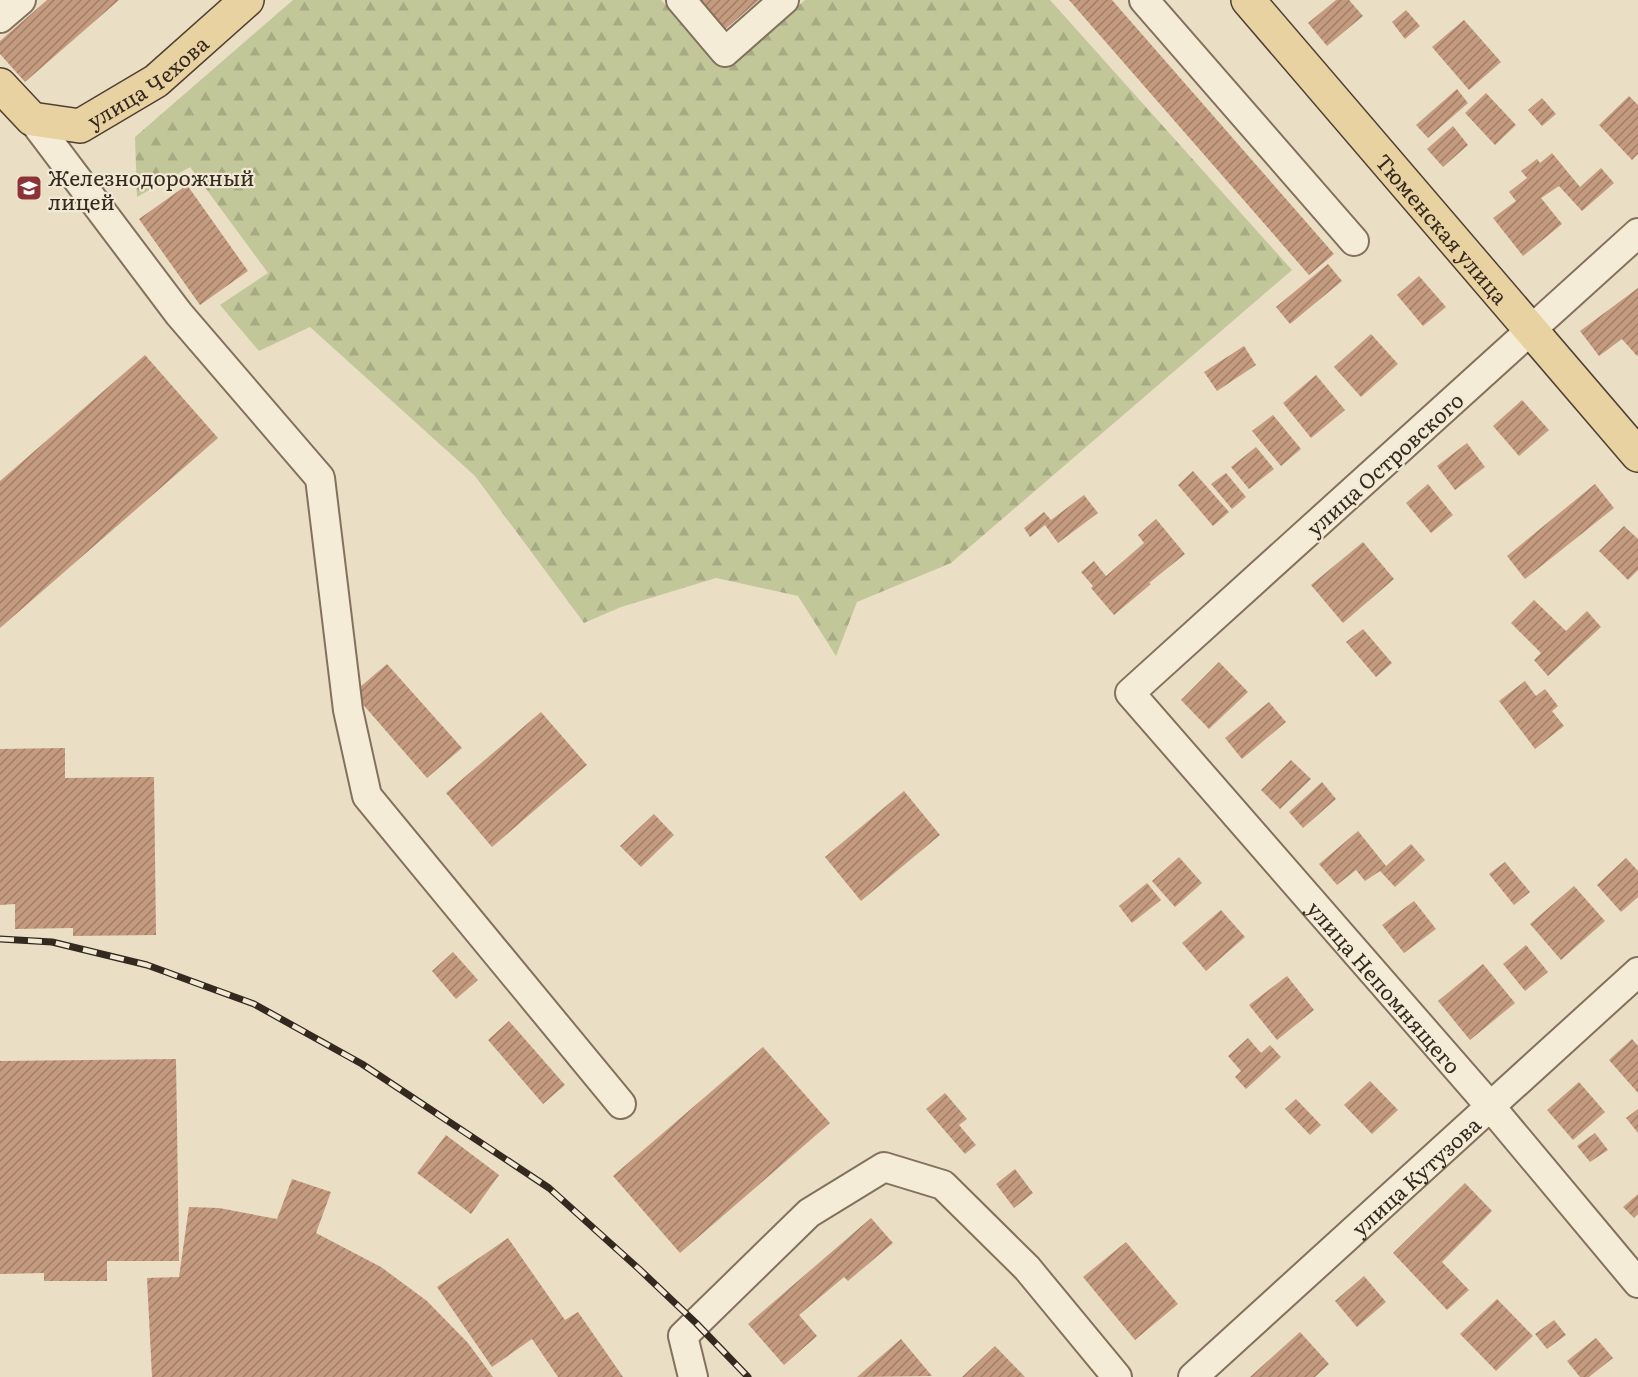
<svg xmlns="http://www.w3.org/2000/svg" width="1638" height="1377" viewBox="0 0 1638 1377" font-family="Literata,serif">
	<defs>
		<pattern id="forest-firs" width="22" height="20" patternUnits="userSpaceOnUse" patternTransform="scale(1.5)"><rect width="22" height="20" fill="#c2c79a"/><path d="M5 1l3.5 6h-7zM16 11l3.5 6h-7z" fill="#a7ab84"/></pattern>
		<pattern id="building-hatch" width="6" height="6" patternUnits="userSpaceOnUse" patternTransform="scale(1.5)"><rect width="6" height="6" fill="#c49b7f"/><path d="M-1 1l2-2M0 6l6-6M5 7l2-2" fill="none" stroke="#a07e67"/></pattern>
	</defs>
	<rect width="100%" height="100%" fill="#eadec5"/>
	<path fill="url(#forest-firs)" d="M293,0H661L726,67L805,0H1050L1292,270L951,563L857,602L836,656L798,596L716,578L621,607L584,623L475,476L310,327L259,351L220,305L268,273L190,167L137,197L135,137Z"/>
	<g fill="url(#building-hatch)">
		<path d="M47,0H119L25,82L0,54V41Z"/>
		<path d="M696,0H759L723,31Z"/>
		<path d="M1069,0H1112L1334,254L1309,275Z"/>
		<path d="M1336,0H1349L1363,16L1327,46L1308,23Z"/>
		<path d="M1406,10L1420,26L1405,39L1392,22Z"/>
		<path d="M1464,20L1501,62L1469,90L1432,47Z"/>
		<path d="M1457,89L1468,103L1428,138L1416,125Z"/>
		<path d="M1486,93L1516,125L1495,145L1465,113Z"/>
		<path d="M1629,96L1638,105V154L1632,160L1599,125Z"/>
		<path d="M1542,98L1556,114L1542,126L1528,110Z"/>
		<path d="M1453,126L1468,145L1443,167L1427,149Z"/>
		<path d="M1552,153L1580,187L1601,168L1614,183L1582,211L1559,186L1541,198L1562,224L1523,256L1493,218L1516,201L1509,192L1527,178L1521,171L1537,159L1540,163Z"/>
		<path d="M187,185L248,271L200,305L139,219Z"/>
		<path d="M1328,264L1342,281L1290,324L1276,307Z"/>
		<path d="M1419,276L1446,307L1423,326L1397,295Z"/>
		<path d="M1638,288V355L1637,356L1622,339L1599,356L1580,331Z"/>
		<path d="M1371,334L1398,364L1361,397L1334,367Z"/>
		<path d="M1244,346L1256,365L1217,391L1204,372Z"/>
		<path d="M145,355L218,438L0,628V481Z"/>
		<path d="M1316,375L1345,410L1311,438L1283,403Z"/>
		<path d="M1522,400L1549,430L1519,456L1493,426Z"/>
		<path d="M1273,415L1301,449L1281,466L1252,431Z"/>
		<path d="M1467,443L1485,467L1455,490L1437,466Z"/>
		<path d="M1256,447L1274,469L1249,489L1231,467Z"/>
		<path d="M1193,471L1229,512L1213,526L1178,485Z"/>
		<path d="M1226,473L1246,497L1232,509L1211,484Z"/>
		<path d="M1428,484L1453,515L1431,533L1406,503Z"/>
		<path d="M1595,484L1614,508L1525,579L1507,556Z"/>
		<path d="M1084,495L1098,513L1058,543L1045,525L1030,537L1024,528L1044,512L1051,520Z"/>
		<path d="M1156,519L1185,554L1149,583L1151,584L1114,615L1091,588L1093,586L1081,572L1094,561L1106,576L1144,543L1138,535Z"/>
		<path d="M1624,526L1638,539V570L1628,580L1599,551Z"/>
		<path d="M1363,542L1394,579L1343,623L1311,585Z"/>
		<path d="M1534,600L1566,631L1587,611L1601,627L1548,676L1534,660L1541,653L1511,623Z"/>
		<path d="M1363,629L1392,663L1376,677L1346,642Z"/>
		<path d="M1219,662L1248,692L1209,729L1181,700Z"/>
		<path d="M387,664L462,748L427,778L353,693Z"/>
		<path d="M1525,681L1536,696L1545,689L1558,706L1552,711L1564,726L1535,749L1499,701Z"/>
		<path d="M1269,702L1286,722L1242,759L1225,738Z"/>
		<path d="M541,712L587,765L492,847L446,793Z"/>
		<path d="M65,748V778L154,777L156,935L73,936V928L15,929V904L0,905V749Z"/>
		<path d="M1291,760L1311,779L1280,809L1261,790Z"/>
		<path d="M1322,782L1336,799L1303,828L1289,812Z"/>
		<path d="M904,791L940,835L861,901L825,857Z"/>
		<path d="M654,814L674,835L641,867L620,846Z"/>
		<path d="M1358,831L1386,866L1411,844L1425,860L1395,887L1380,871L1365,881L1356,870L1337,885L1319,864Z"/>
		<path d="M1179,857L1202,883L1175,907L1152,881Z"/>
		<path d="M1626,858L1638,871V897L1621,912L1597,885Z"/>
		<path d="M1505,862L1530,892L1514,905L1489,874Z"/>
		<path d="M1147,883L1161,900L1132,923L1119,906Z"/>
		<path d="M1574,886L1605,921L1561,960L1530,924Z"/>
		<path d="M1414,901L1436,929L1404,953L1382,925Z"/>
		<path d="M1221,910L1245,937L1206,971L1182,943Z"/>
		<path d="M1526,945L1548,972L1525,991L1503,964Z"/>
		<path d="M453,952L478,980L456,999L432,971Z"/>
		<path d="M1483,964L1515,1003L1470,1040L1438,1001Z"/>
		<path d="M1287,976L1314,1010L1277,1040L1249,1005Z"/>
		<path d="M509,1021L565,1085L543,1104L488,1040Z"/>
		<path d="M1248,1038L1261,1053L1270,1045L1281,1057L1246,1089L1235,1077L1241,1071L1228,1056Z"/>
		<path d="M1632,1039L1638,1046V1093L1609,1060Z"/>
		<path d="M763,1047L830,1123L680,1253L613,1176Z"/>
		<path d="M176,1059L179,1261H107V1281H44V1273L0,1274V1061Z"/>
		<path d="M1370,1081L1398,1110L1372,1134L1344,1105Z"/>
		<path d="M1579,1082L1605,1112L1573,1140L1547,1110Z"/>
		<path d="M945,1093L967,1119L959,1125L976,1145L965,1154L926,1109Z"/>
		<path d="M1296,1099L1321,1125L1310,1135L1285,1109Z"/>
		<path d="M1638,1109V1133L1626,1118Z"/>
		<path d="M1595,1133L1608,1150L1590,1162L1577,1146Z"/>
		<path d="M446,1135L499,1175L471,1214L417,1173Z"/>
		<path d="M1015,1169L1033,1193L1014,1208L996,1184Z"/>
		<path d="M292,1179L331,1192L316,1233L381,1267L427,1301L468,1343L493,1377H152L147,1278L179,1277L189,1207L219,1208L277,1219Z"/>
		<path d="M1465,1183L1492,1211L1442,1262L1469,1290L1447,1310L1393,1253Z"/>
		<path d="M1638,1194V1214L1634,1218L1623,1207Z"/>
		<path d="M871,1218L893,1243L848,1281L844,1277L799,1315L817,1336L784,1365L748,1324Z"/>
		<path d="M508,1238L565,1320L578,1312L623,1377H558L532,1339L492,1367L437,1287Z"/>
		<path d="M1126,1242L1178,1304L1135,1340L1083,1277Z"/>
		<path d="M1364,1276L1386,1302L1357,1327L1335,1301Z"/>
		<path d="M1497,1299L1533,1336L1496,1371L1460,1334Z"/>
		<path d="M1554,1320L1566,1335L1547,1349L1535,1334Z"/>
		<path d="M1300,1332L1329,1364L1315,1377H1250Z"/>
		<path d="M1596,1338L1613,1358L1589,1377H1580L1567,1361Z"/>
		<path d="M901,1339L932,1376L857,1377Z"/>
		<path d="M995,1346L1025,1377H962Z"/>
	</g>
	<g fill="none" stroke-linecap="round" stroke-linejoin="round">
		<g stroke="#83715d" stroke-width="32">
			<g id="minor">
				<path d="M681,0L725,52L784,0"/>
				<path d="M1144,0L1354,241"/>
				<path d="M0,18L21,0"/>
				<path d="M32,119L179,314L320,478L348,710L367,796L621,1104"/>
				<path id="s1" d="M1638,233L1130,693L1490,1106L1638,1283"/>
				<path d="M693,1377L683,1336L809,1213L884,1167L943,1185L1027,1268L1117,1377"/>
				<path id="s2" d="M1193,1377L1638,972"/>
			</g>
		</g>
		<g stroke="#513f31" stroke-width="36">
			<g id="major">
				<path id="s3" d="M1248,0L1638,455"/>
				<path id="s4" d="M0,85L32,119L80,126L156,81L247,0"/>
			</g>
		</g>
		<use href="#minor" stroke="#f5ecd8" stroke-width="28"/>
		<use href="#major" stroke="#e9d2a1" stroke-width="33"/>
		<g stroke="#34291f" stroke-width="7">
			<path id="rail" d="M0,939L52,942L147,965L254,1004L362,1064L549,1188L639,1269L696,1323L748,1377"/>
		</g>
		<use href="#rail" stroke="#f2e9d4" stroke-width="4.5" stroke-dasharray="14" stroke-linecap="butt"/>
	</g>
	<defs>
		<g id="university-square" transform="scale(1.35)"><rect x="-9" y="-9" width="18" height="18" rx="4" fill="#8c3335" stroke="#f2e9d4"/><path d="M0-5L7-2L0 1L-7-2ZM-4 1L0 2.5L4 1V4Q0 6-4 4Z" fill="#fff"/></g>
	</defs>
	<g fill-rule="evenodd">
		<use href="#university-square" x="29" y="188"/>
	</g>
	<g text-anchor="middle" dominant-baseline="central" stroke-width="4.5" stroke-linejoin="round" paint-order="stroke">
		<g font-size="21" fill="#34291f" stroke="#f2e9d4">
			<text stroke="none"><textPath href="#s4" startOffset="176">улица Чехова</textPath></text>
			<text stroke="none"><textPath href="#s3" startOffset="300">Тюменская улица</textPath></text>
			<text transform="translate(1384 463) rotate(-42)">улица Островского</text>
			<text stroke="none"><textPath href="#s1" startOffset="1074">улица Непомнящего</textPath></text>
			<text stroke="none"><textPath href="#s2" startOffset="300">улица Кутузова</textPath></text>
		</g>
		<g font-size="21" fill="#34291f" stroke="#f2e9d4" text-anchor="start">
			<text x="48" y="176">Железнодорожный<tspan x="48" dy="24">лицей</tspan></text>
		</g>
	</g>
</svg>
